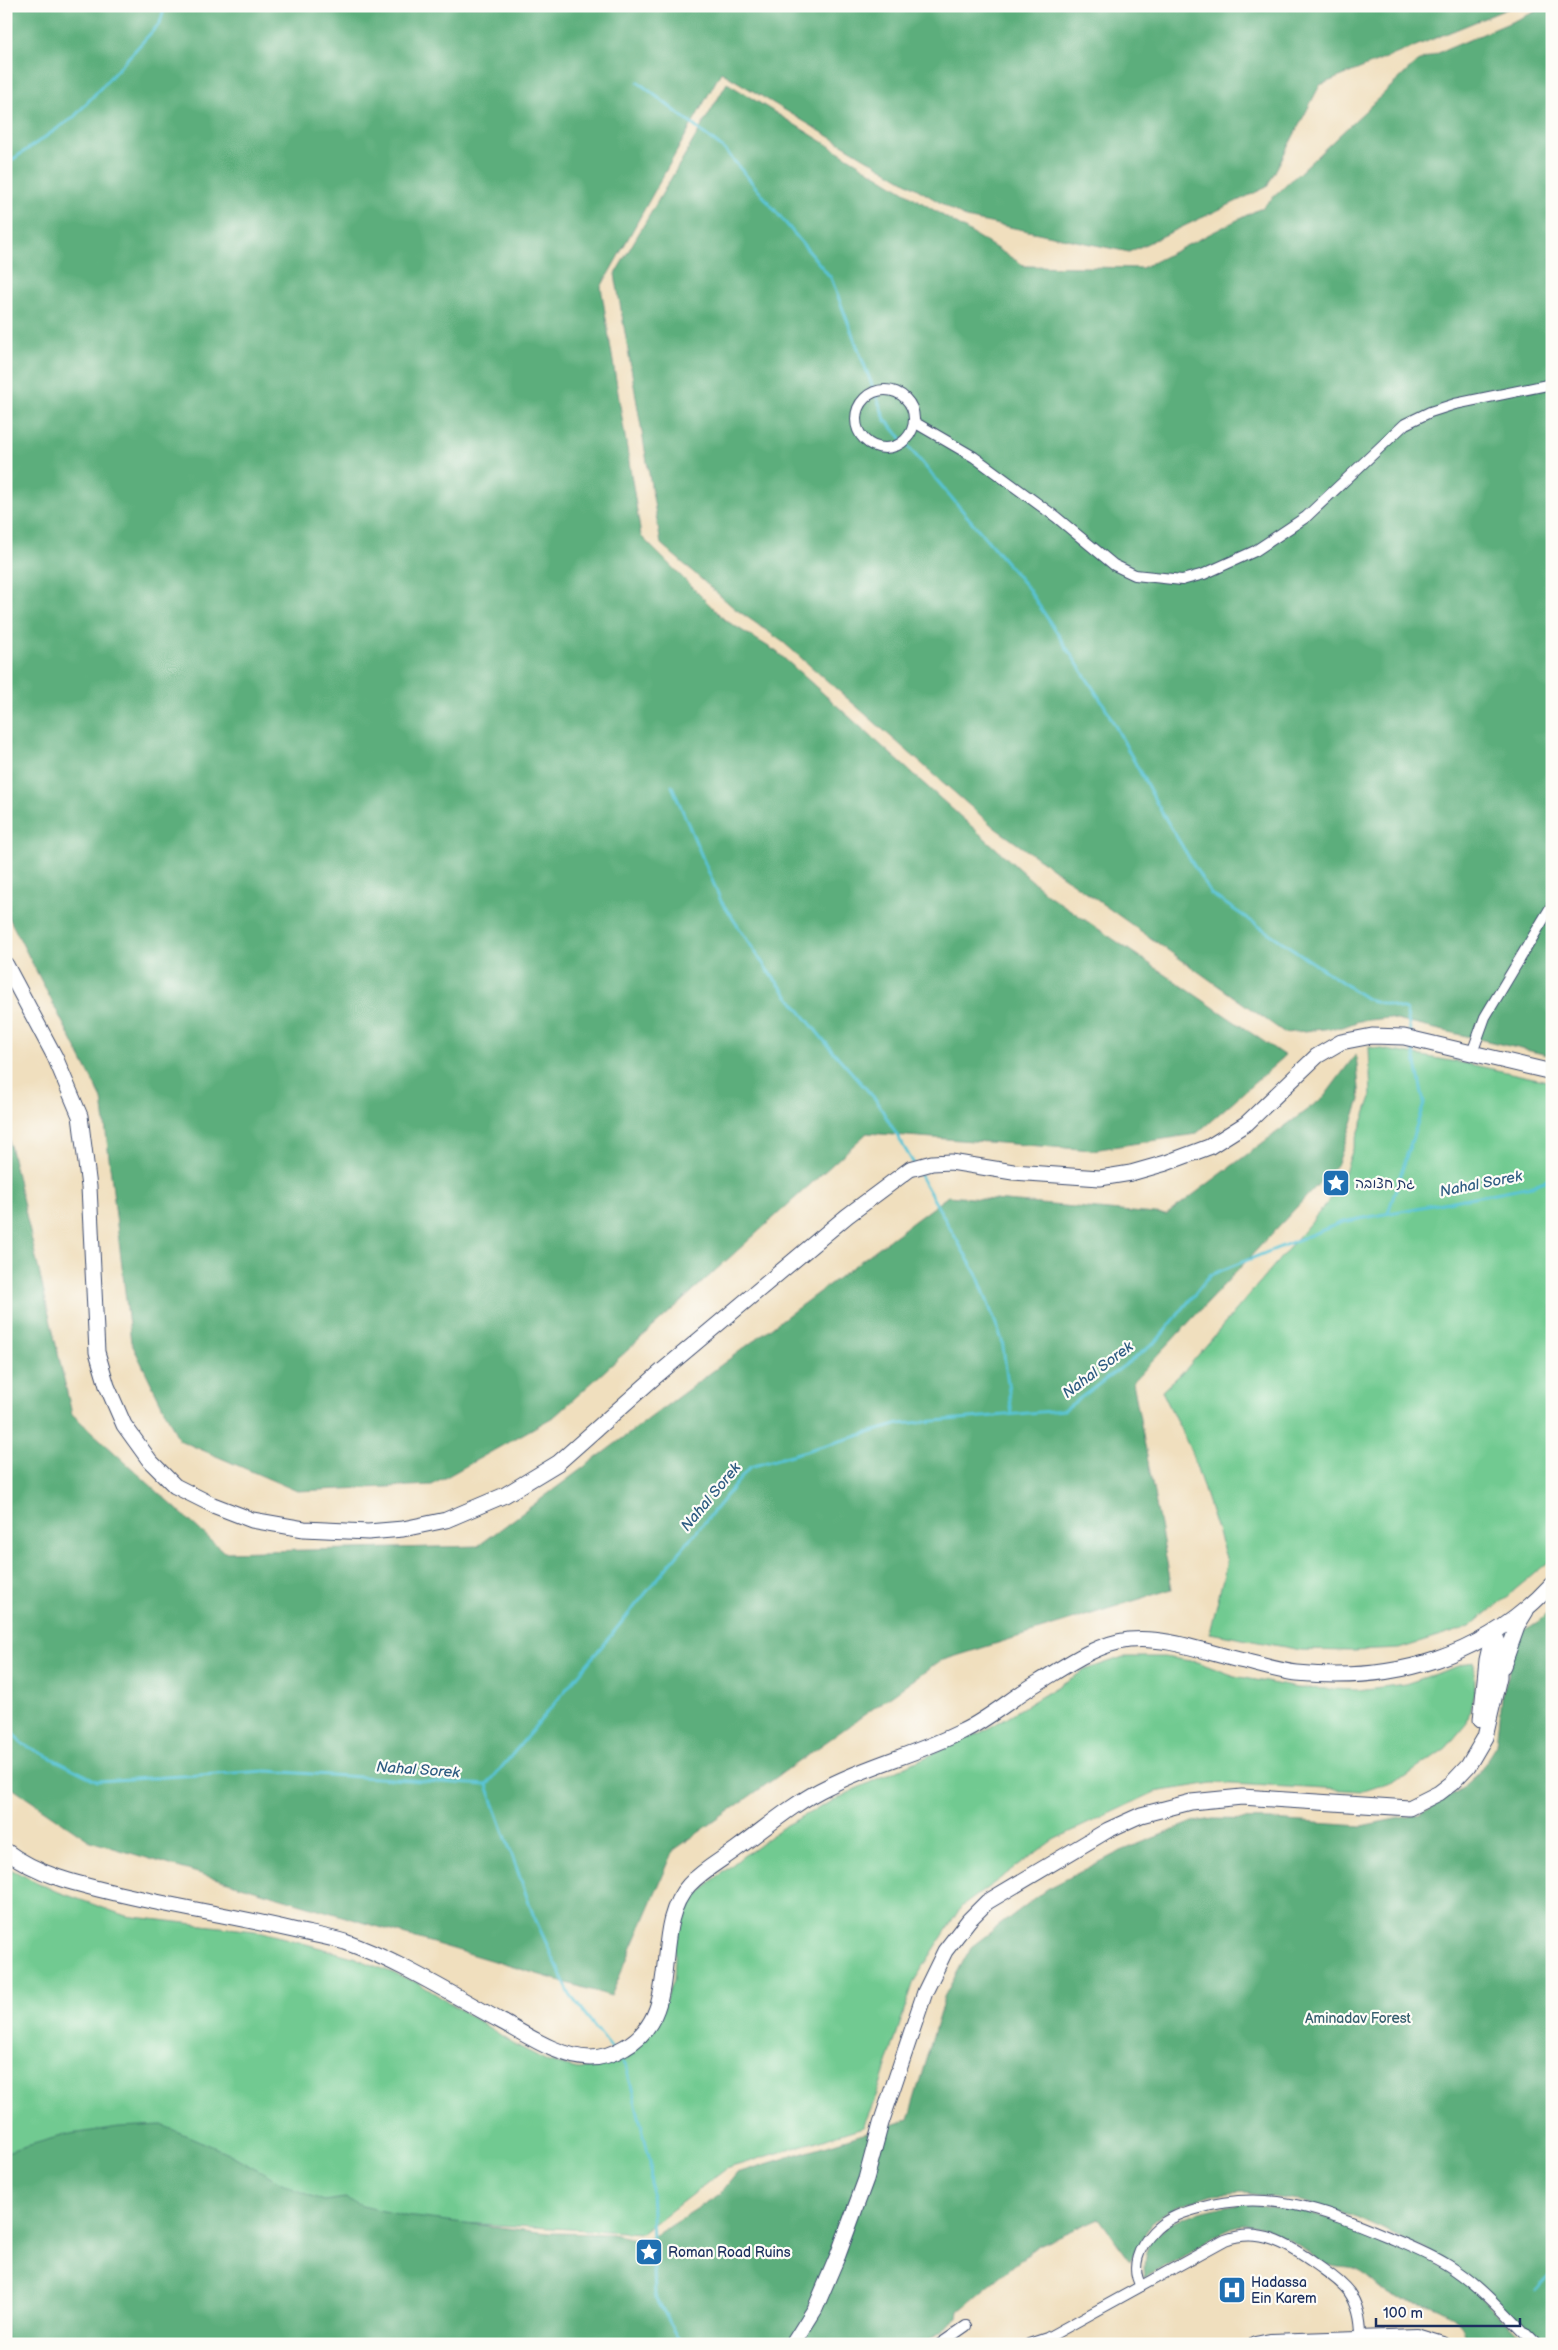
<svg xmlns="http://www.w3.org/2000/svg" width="1558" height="2350" viewBox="0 0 1558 2350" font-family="'Balsamiq Sans','Playpen Sans Hebrew',sans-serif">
	<rect width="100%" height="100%" fill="#fdfcf7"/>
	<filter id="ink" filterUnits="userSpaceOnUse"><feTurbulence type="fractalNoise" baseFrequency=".02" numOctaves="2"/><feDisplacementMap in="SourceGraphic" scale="10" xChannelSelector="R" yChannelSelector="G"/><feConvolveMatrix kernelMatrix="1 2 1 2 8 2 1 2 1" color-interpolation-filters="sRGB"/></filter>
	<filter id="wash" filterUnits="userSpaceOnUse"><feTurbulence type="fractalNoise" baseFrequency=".0096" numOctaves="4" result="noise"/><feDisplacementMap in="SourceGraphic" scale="20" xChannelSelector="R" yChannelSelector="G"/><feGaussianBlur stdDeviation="1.12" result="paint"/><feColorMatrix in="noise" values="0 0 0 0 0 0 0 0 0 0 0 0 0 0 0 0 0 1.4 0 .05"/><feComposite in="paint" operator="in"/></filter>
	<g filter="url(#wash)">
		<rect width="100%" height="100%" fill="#f0dfbe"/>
		<g fill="#71ca91" stroke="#467c78">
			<path d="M1369,1047L1469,1064L1552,1082V1559L1470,1627L1399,1649L1353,1651L1301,1650L1210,1633L1227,1561L1192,1453L1162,1391L1187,1368L1339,1189L1371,1097Z"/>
			<path d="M1123,1657H1164L1197,1662L1235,1676L1297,1688L1358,1690L1405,1684L1474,1661L1475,1687L1467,1723L1446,1748L1405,1777L1363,1791L1213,1783L1155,1792L1053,1840L961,1907L914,1981L878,2091L863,2127L725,2169L642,2233L443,2222L6,2164V1867L53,1890L126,1916L263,1932L353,1957L418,1983L518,2046L549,2062L578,2069L601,2067L626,2054L658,2017L674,1980L676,1935L685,1909L712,1881L742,1857L786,1825L860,1787L986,1730L1085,1670Z"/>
		</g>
		<g fill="#5cae7b" stroke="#3c6e6c">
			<path d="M6,6H1514L1320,85L1267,187L1129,252L966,218L721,72L601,287L641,536L725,620L777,652L1047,894L1285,1056L1196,1134L1093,1150L867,1133L555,1416L432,1485L297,1491L179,1440L131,1342L102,1099L6,912Z"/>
			<path d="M1549,6H1552V1056L1388,1018L1359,1021L1343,1027L1285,1033L995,828L783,642L734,608L661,544L615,274L727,83L1025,266L1142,268L1263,207L1417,62Z"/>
			<path d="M1356,1054L1360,1100L1338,1163L1133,1382L1172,1589L940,1661L674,1850L611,1996L90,1841L6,1784V1128L72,1414L224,1552L478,1546L948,1196L1166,1215L1324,1097Z"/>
			<path d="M1552,1608V2344H1542L1497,2303L1429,2251L1352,2216L1298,2200L1245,2192L1212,2194L1177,2206L1151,2223L1130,2261L1099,2218L1038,2245L959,2311L958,2318L923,2344H6V2152L64,2135L119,2127L162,2125L228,2153L293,2189L324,2201L345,2198L362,2206L405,2216L549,2233L612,2234L646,2241L720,2194L737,2173L908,2120L945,1995L971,1947L1047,1889L1121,1851L1193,1822L1213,1819L1272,1820L1361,1826L1420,1814L1461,1789L1477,1775L1496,1745L1501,1697L1508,1676L1513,1637L1537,1623Z"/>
			<path d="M1247,2202L1305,2211L1339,2222L1422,2255L1462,2278L1528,2344H1466C1464,2331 1458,2320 1447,2313C1437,2307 1423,2302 1411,2300C1403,2299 1396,2299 1389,2295C1377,2287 1369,2276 1356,2270C1347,2266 1334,2269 1327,2264C1304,2250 1272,2223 1242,2225C1221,2227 1200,2247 1182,2257C1170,2264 1158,2270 1145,2277C1136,2217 1205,2211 1247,2202Z"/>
		</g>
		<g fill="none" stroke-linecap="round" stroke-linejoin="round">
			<g stroke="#5ac4d5" stroke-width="3">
				<path d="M638,82L725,150L831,278L885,419L1027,587L1104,705L1161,811L1211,894L1367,999L1406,1010L1411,1035"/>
				<path d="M6,164L74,117L160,23L165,6"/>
				<path d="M672,786L721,901L768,971L830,1048L876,1100L914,1164"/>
				<path d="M918,1172L978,1277L1002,1340L1012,1414"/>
				<path d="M1388,1213L1424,1103L1412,1043"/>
				<path d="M6,1723L21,1743L97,1781L267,1771L487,1785L750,1467L899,1424L1064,1410L1156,1342L1210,1275L1343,1222L1532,1186L1552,1178"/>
				<path d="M487,1785L533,1914L570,1995L612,2049"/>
				<path d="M617,2055L627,2069L650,2160L655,2296L682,2344"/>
				<path d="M1536,2290L1552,2273"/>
			</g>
		</g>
	</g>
	<g filter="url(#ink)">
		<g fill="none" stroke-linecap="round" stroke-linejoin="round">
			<g stroke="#3b496c" stroke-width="12">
				<g id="street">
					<circle cx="885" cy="419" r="29"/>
					<path d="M914,422L974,457L1056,517L1114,565L1135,575L1182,580L1204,574L1255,551L1306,517L1405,424L1430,412L1455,404L1552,384"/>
					<path d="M1472,1053L1485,1017L1552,905"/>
					<path d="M1141,2286C1130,2267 1139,2247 1153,2232C1164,2220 1181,2213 1196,2209C1265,2188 1322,2209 1386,2236C1407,2245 1428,2253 1447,2265C1480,2285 1506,2317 1534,2344"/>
					<path d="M940,2344L966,2326"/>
					<path d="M1029,2344L1047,2338L1225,2240C1260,2227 1288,2244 1317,2265C1328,2273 1341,2281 1349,2292C1358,2305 1361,2322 1361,2337"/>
				</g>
			</g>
			<g stroke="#3b496c" stroke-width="16">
				<path id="secondary" d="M1255,2344L1270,2341L1417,2336L1443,2344"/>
			</g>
			<g stroke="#3b496c" stroke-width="17">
				<g id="primary">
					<path d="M6,965L55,1057L80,1116L89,1187L97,1352L107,1386L124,1425L150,1461L175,1486L213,1505L252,1520L304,1529L368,1532L403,1529L446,1520L505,1495L558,1463L656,1376L847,1216L910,1169L932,1163L951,1162L1013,1172L1100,1178L1131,1173L1166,1163L1209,1147L1247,1123L1317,1056L1341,1042L1372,1036L1404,1037L1552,1072"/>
					<path d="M1503,1666L1518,1624L1526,1611"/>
					<path d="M1481,1720L1487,1660L1493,1634"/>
					<path d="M6,1851C38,1875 77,1884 115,1893C174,1907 234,1916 293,1930C310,1934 329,1937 345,1942C399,1961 449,1993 499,2020C527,2035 558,2057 590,2058C602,2058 615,2053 625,2047C686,2013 648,1929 689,1885C704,1869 722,1860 739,1847C769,1825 795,1802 829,1786C872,1764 920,1753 963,1731C990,1718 1013,1697 1039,1682C1067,1665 1096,1644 1129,1640C1168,1636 1206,1653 1244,1661C1261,1665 1279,1671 1297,1673C1394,1683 1485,1657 1552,1584"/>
					<path d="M793,2344L815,2309L838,2255L866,2179L881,2123L925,1992L945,1951L969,1920L987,1902L1108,1830L1141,1815L1191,1802L1242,1797L1409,1808L1439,1793L1452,1783L1468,1766L1485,1737L1499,1677V1645L1494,1633"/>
				</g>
			</g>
			<use href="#street" stroke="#fff" stroke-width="10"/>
			<use href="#secondary" stroke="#fff" stroke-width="14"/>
			<use href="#primary" stroke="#fff" stroke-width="15"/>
		</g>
	</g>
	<defs>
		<g id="sight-square" transform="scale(1.4375)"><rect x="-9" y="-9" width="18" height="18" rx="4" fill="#1f6fb2" stroke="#fdfcf7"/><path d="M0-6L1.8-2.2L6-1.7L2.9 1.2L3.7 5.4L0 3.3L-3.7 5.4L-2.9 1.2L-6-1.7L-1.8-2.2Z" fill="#fff"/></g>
		<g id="hospital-square" transform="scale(1.4375)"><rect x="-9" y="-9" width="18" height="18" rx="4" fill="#1f6fb2" stroke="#fdfcf7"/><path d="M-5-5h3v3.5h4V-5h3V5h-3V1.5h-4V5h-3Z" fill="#fff"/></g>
	</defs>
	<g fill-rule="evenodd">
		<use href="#sight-square" x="1336" y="1183"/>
		<use href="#sight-square" x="649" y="2252"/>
		<use href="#hospital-square" x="1232" y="2290"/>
	</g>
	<g text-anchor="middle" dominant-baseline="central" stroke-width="4.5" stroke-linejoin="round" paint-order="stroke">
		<g font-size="14" fill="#1b2f5e" stroke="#fdfcf7" text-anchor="start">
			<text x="1355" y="1183">גת חצובה</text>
			<text x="668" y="2252">Roman Road Ruins</text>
			<text x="1251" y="2282">Hadassa<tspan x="1251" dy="16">Ein Karem</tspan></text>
		</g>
		<g font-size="14" fill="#355e6d" stroke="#fdfcf7">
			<text x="1358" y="2018">Aminadav Forest</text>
		</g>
		<g font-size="15" font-style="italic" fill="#2e5c82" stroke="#fdfcf7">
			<text transform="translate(1481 1184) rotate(-11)">Nahal Sorek</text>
			<text transform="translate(1098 1370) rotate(-37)">Nahal Sorek</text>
			<text transform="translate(711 1497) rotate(-50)">Nahal Sorek</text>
			<text transform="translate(418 1770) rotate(4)">Nahal Sorek</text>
		</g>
	</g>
	<rect width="1558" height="2350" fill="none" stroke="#fdfcf7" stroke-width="25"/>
	<path d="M1376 2318v8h144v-8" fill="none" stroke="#1b2f5e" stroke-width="2.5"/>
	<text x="1383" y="2318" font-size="15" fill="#1b2f5e" stroke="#fdfcf7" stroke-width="4" paint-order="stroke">100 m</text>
</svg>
